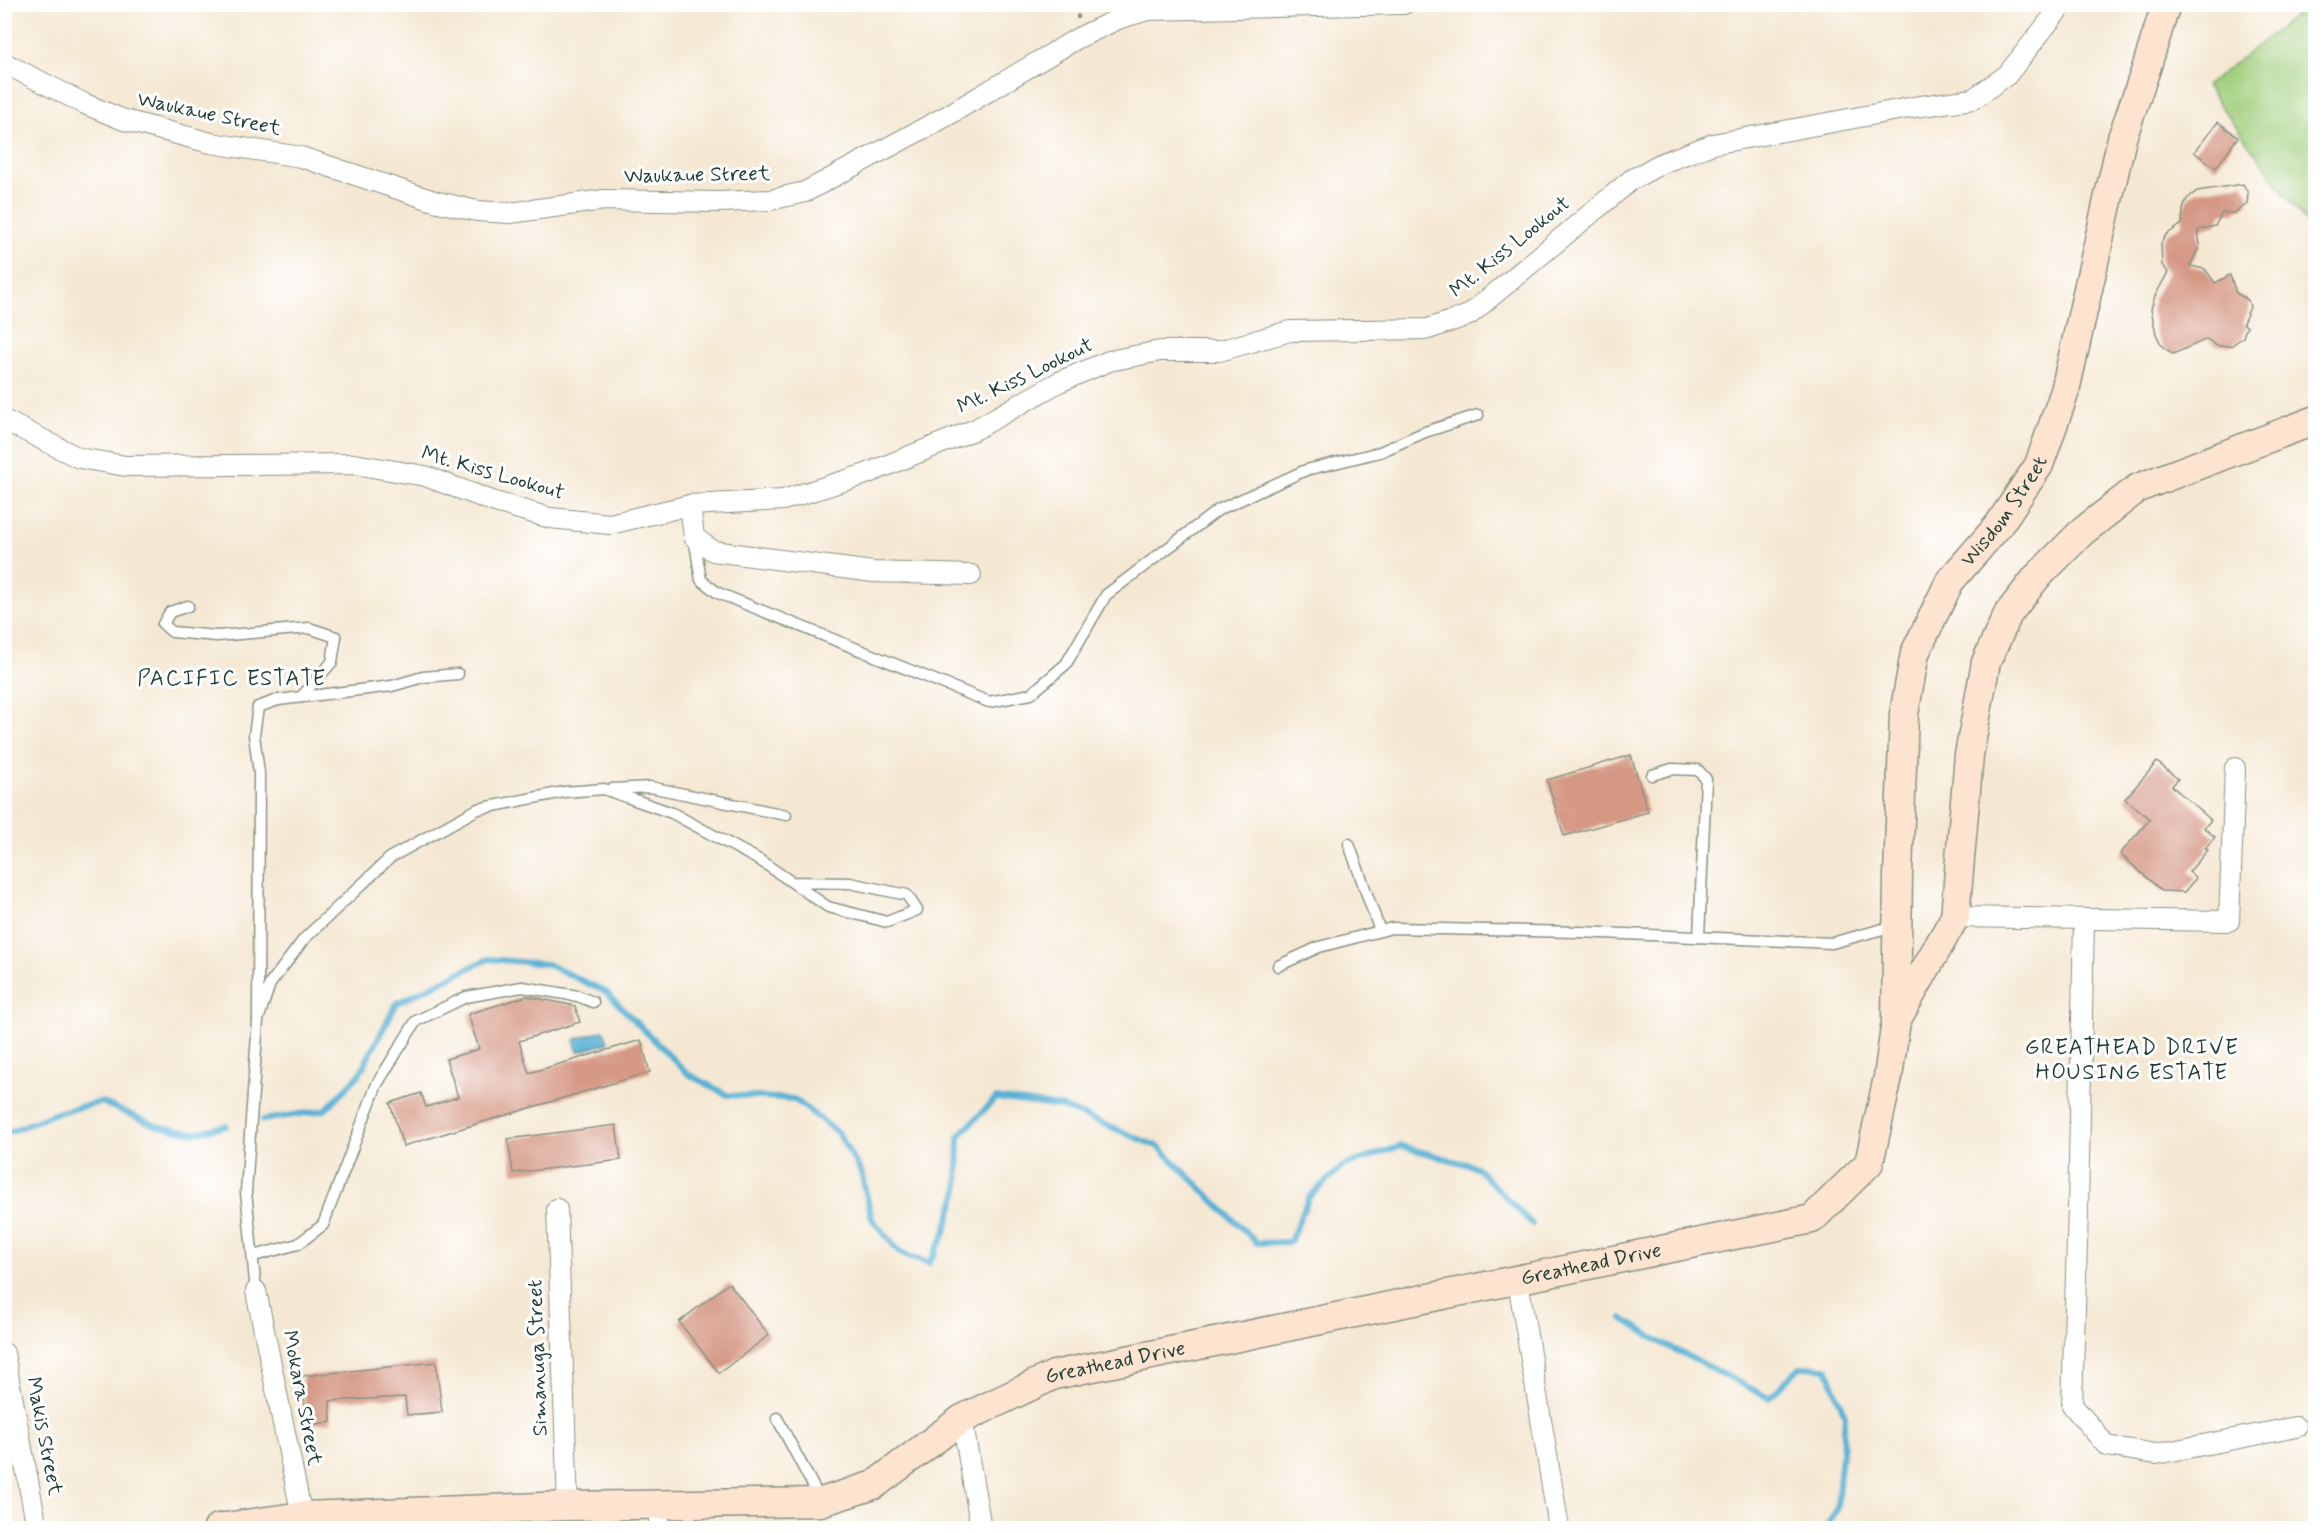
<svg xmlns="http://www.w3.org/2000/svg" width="2320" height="1533" viewBox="0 0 2320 1533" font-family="Mynerve,sans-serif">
	<rect width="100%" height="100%" fill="#fff"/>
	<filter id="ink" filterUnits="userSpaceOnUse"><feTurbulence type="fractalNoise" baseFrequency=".0167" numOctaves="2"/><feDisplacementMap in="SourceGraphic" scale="12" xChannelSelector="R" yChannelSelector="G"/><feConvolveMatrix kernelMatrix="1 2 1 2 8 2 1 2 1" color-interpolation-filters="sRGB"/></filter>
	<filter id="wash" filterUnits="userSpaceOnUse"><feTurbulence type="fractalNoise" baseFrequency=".008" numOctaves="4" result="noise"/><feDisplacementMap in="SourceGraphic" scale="24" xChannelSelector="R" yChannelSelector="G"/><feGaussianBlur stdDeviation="1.35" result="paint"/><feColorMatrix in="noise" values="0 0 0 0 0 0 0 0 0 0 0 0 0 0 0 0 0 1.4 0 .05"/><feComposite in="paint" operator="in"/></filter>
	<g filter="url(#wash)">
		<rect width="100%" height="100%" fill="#f5e8d3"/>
		<path fill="#a2cf7d" stroke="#608658" stroke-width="1.5" d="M2309,5H2316L2315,235L2206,86Z"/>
		<path fill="#56b0d4" stroke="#3a7684" stroke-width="1.5" d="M604,1030L608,1043L578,1052L574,1040Z"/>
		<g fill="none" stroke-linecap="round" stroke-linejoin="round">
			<g stroke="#56b0d4" stroke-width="6">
				<path d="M263,1120L325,1110L359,1075L397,1003L488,959L547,964L606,992L688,1074L727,1095L794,1099L838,1133L861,1172L872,1219L900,1253L929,1263L944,1235L958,1190L959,1136L996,1098L1062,1107L1159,1147L1257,1243L1290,1242L1309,1197L1343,1166L1401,1146L1476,1167L1532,1224"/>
				<path d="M4,1131H12L56,1113L101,1102L157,1126L194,1133L226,1126"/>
				<path d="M1622,1318L1660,1342L1769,1398L1800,1367L1827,1368L1845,1416L1837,1509L1826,1528"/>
			</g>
		</g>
		<g id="blocks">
			<g fill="#d59885">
				<path d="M2218,122L2238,137L2216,168L2194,152Z"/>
				<path d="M2243,184L2248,193L2247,204L2234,213H2222L2215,226L2198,230L2200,245L2190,266L2205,269L2215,283L2230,275L2236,293L2248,300L2250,307L2243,323L2247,327L2245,331L2243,337L2231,346H2217L2207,339L2173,354L2162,346L2156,334L2151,309L2155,296L2168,272L2162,265L2161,243L2166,235L2182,224L2183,209L2187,199L2197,191Z"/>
				<path d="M1631,755L1648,812L1564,836L1547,780Z"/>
				<path d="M2157,762L2178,779L2172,786L2211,820L2204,828L2215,837L2205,848L2208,850L2189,872L2196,878L2184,892L2162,891L2120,854L2150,819L2125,799Z"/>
				<path d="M527,996L575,1006L580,1022L519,1041L529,1073L641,1040L650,1072L403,1146L390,1103L421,1093L426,1107L458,1097L446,1059L479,1049L468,1014Z"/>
				<path d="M616,1125L621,1160L513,1173L508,1139Z"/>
				<path d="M729,1283L769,1335L719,1373L679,1322Z"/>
				<path d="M436,1362L442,1412L407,1415L405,1397L330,1401L331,1422L307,1425L302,1376Z"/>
			</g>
		</g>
	</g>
	<g filter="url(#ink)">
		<use href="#blocks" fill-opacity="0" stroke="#8a9284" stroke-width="1.5"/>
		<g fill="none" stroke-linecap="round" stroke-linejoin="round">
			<g stroke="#8a9284" stroke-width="13">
				<g id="lane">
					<path d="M694,537L701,580L718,593L989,702L1031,694L1066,664L1106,595L1218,510L1306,470L1380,452L1425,432L1478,415"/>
					<path d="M188,606L170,612L163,624L172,632L217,636L309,628L336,637L332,662L301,697"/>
					<path d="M1652,775L1672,769L1698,770L1706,779L1699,937"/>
					<path d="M612,789L650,787L786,815"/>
					<path d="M1349,844L1380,931"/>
					<path d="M1278,966L1319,947L1392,928L1579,932L1832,943L1894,926"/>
					<path d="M258,1020L270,984L304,939L391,857L478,809L564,792L604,789L672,813L761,861L828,907L887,922L917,910L907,895L850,883L792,882"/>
					<path d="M254,1256L298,1244L323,1225L377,1084L416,1021L466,997L522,987L578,996L593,1002"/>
					<path d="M256,1291L246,1192L258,1020L259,773L254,735L258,707L278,700L392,686L423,677L458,674"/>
					<path d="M777,1418L820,1499"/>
				</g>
			</g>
			<g stroke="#8a9284" stroke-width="22">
				<g id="street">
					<path d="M4,63L85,104L124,120L211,143L301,157L434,201L477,211L510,213L604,200L718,202L770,200L805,192L945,117L1078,38L1118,19L1148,10L1404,4"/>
					<path d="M4,420L79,458L126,466L354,464L425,476L495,502L550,518L610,524L690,505L783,500L866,474L976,429L1059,382L1109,361L1160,351H1219L1290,331L1428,329L1469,315L1631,180L1662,163L1713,144L1914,107L1973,99L2007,75L2063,4"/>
					<path d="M690,505L694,537L713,551L873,572L971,575"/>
					<path d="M1955,917L2229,921L2235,768"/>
					<path d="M2084,920L2078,1210L2072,1405L2107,1446L2156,1454L2296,1427"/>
					<path d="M557,1209L568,1506"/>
					<path d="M1518,1281L1559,1528"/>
					<path d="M256,1291L302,1516"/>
					<path d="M4,1353L37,1528"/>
					<path d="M962,1419L981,1528"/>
					<path d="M659,1504V1528"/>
				</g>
			</g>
			<g stroke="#8a9284" stroke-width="31">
				<g id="secondary">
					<path d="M1897,1019L1955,917L1969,755L1986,662L2008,614L2036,578L2082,532L2138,488L2316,420"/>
					<path id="s1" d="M218,1528L302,1516L568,1506L821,1502L874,1485L962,1419L1054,1375L1812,1219L1869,1163L1888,1077L1896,1021L1898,875L1904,714L1915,653L1950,581L1998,526L2039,465L2065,391L2122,138L2146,69L2166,4"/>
				</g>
			</g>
			<path stroke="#8a9284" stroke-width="4" stroke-dasharray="4.5 4.5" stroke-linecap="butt" d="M1078,19V4"/>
			<use href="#lane" stroke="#fff" stroke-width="10"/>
			<use href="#street" stroke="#fff" stroke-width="20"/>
			<use href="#secondary" stroke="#fde4d0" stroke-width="28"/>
		</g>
	</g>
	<g text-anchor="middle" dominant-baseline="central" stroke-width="6" stroke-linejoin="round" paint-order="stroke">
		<g font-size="21" fill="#1f3d34" stroke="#fff">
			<text transform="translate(209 114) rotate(12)">Waukaue Street</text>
			<text transform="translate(697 175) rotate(-1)">Waukaue Street</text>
			<text transform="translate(1510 247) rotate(-39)">Mt. Kiss Lookout</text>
			<text transform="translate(1025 376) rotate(-26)">Mt. Kiss Lookout</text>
			<text transform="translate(493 473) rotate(16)">Mt. Kiss Lookout</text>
			<text stroke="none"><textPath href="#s1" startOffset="2408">Wisdom Street</textPath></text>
			<text stroke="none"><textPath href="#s1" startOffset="1420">Greathead Drive</textPath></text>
			<text transform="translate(538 1358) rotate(-92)">Simanuga Street</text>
			<text stroke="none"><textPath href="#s1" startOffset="934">Greathead Drive</textPath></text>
			<text transform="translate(302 1398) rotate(79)">Mokara Street</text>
			<text transform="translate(44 1436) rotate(79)">Makis Street</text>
		</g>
		<g font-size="22" letter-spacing="1.5" fill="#1f3d34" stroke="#fff">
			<text x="232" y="679">PACIFIC ESTATE</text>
			<text x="2132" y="1048">GREATHEAD DRIVE<tspan x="2132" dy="25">HOUSING ESTATE</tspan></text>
		</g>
	</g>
	<rect width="2320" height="1533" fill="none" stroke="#fff" stroke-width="24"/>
</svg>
